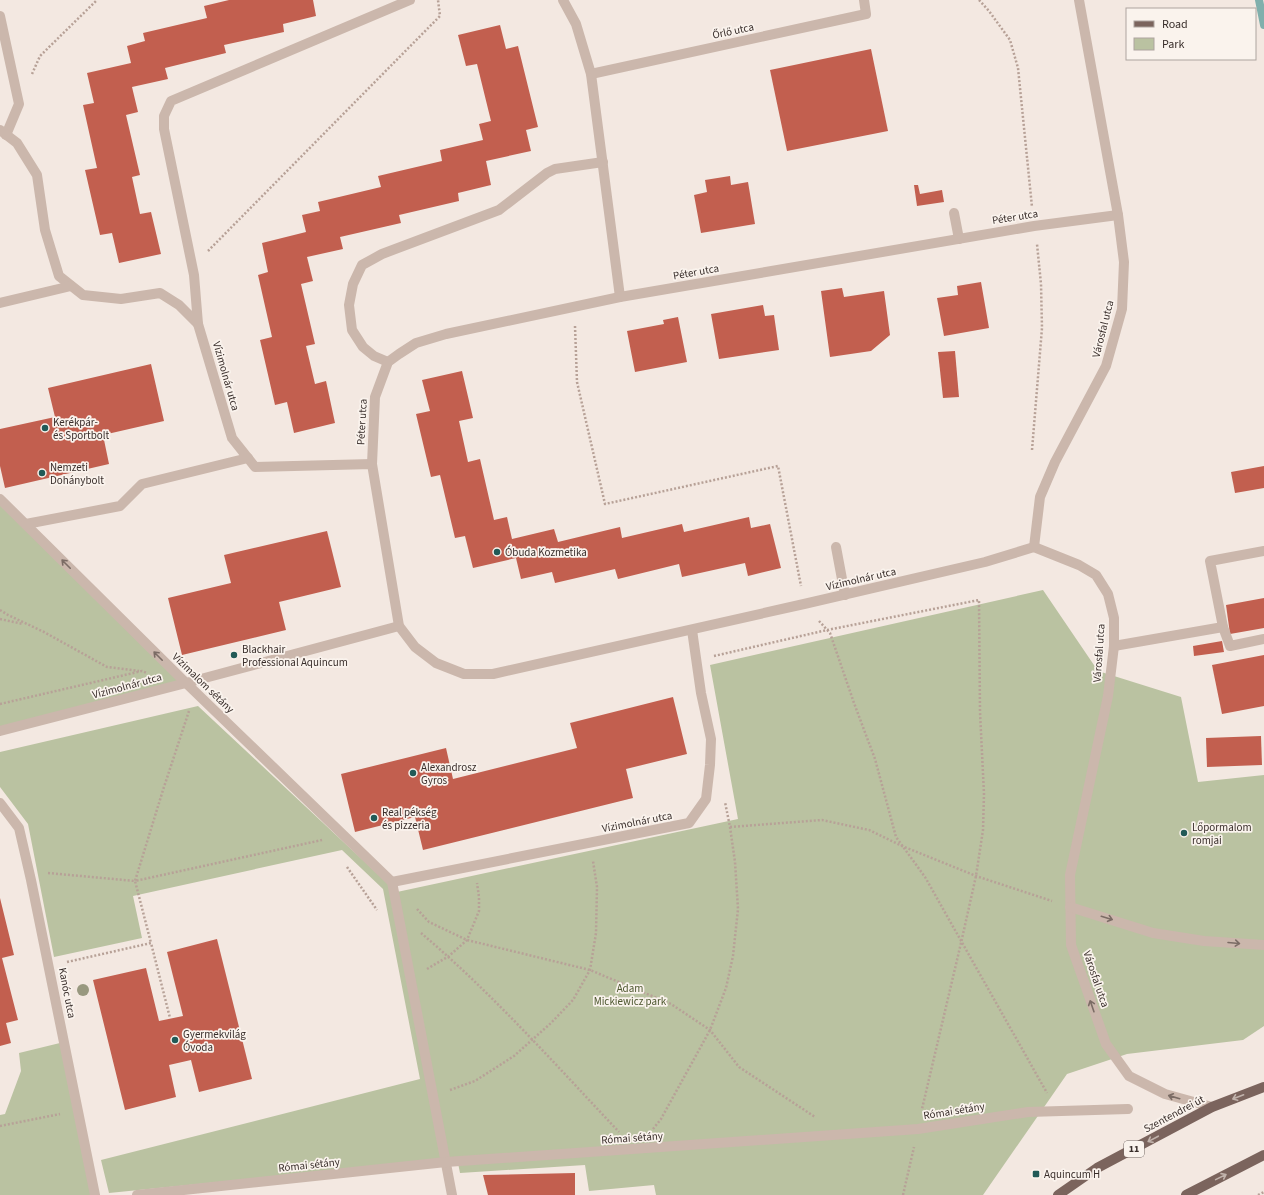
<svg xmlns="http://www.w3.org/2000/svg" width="1264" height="1195" viewBox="0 0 1264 1195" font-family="'Source Sans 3',sans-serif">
	<rect width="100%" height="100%" fill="#f3e8e1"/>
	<g fill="#bac2a1">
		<path d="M0,501L186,683L0,731Z"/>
		<path d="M1043,590L1098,671L1181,697L1198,782L1264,775V1026L1243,1040L1127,1054L1067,1074L983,1195H656L654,1185L589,1191L585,1165L460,1173L457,1158L109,1193L101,1160L420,1079L383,889L342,850L133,896L142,938L54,957L28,824L0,787V752L198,706L397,892L738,819L710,665Z"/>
		<path d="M64,1042L95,1195H0V1115L5,1114L21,1071L19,1053Z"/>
	</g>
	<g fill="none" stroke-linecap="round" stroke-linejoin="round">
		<path stroke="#80afac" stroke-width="8" d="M1259,0L1264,25"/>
	</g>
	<g fill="#c25f4f">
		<path d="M229,0H313L316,16L283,24L284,32L224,45L226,53L165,68L168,79L132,87L138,112L126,115L140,175L132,177L140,214L151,212L161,254L119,263L112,233L100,235L85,170L97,168L83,105L94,103L87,73L131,63L127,46L145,41L143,33L207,18L204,6Z"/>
		<path d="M500,25L506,49L518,46L538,127L526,130L531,151L486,161L491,185L458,193L459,201L399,215L401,223L340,237L343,249L307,257L313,281L301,284L315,344L306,346L315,384L326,381L335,423L294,433L287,402L275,405L260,340L272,337L258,275L268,272L262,243L306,232L302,215L320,211L318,202L381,187L378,176L442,161L440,150L483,140L479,124L491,121L477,64L466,66L458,35Z"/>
		<path d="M871,49L888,131L787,151L770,70Z"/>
		<path d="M730,176L731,185L748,182L755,224L701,233L694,195L707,192L705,180Z"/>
		<path d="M914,185H918L920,194L942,190L944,202L917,206Z"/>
		<path d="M981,282L989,328L944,336L937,298L958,295L957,286Z"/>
		<path d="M842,288L844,297L884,291L890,335L871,351L830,357L821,291Z"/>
		<path d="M763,305L765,316L774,315L779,350L719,359L711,314Z"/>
		<path d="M678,317L687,362L635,372L627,331L664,324L663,320Z"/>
		<path d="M955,351L959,397L943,398L938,352Z"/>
		<path d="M151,364L164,421L103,435L109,464L5,488L0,466V429L55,417L48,388Z"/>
		<path d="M462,371L473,418L459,421L468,462L480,459L494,520L507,517L512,539L554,529L558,542L620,527L622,538L682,524L684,532L749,517L751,528L770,524L781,568L748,576L745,563L682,577L679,564L618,579L615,569L555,583L552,572L521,579L516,558L473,568L465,536L455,538L440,475L431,477L416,414L430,411L422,380Z"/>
		<path d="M1264,466V488L1235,493L1231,472Z"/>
		<path d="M327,531L341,587L279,602L286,630L182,655L168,598L231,583L224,555Z"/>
		<path d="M1264,598V628L1230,634L1226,605Z"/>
		<path d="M1222,641L1224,652L1194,656L1193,646Z"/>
		<path d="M1264,655V706L1222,714L1212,665Z"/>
		<path d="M673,697L687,754L626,769L633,798L423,850L415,817L355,832L341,774L446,748L453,779L577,748L570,723Z"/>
		<path d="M1261,736L1262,765L1207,767L1206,738Z"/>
		<path d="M0,898L14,955L2,958L18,1020L6,1023L11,1043L0,1046Z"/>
		<path d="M217,939L252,1079L199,1092L191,1060L169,1065L176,1097L125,1110L93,980L146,968L159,1021L183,1016L167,952Z"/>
		<path d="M575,1173V1195H488L483,1175Z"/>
	</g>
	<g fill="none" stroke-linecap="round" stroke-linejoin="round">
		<g stroke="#b7a197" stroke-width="2.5" stroke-dasharray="2 2" stroke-linecap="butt">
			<path d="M979,0L989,11L1010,40L1018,68L1032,207"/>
			<path d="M32,74L40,56L97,0"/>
			<path d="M208,251L440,16L438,0"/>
			<path d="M575,326L577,382L605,504L778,466L801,586"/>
			<path d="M1032,450L1042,328L1041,284L1037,244"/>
			<path d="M0,610L8,615L44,632L107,667L139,671"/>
			<path d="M0,619L23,624"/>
			<path d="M819,621L830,633L854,703L875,759L896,837L925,877L1047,1093"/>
			<path d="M714,656L827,630L979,600L980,712L984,794L983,830L976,876L961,943L922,1109"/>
			<path d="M0,704L142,671L147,673"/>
			<path d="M189,711L163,790L135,881L322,840"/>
			<path d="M730,827L822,820L869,830L902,846L976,876L1052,901"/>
			<path d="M347,867L377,910"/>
			<path d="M48,873L135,881L151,943"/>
			<path d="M417,909L429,922L467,940L590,970L671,1004L710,1030L739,1067L815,1117"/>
			<path d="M421,933C492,993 555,1064 619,1132"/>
			<path d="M67,962L151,943L170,1018"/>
			<path d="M427,969L449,956L467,940L479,911V897L477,883"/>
			<path d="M450,1090L475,1081L514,1056L551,1023L573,1000L590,970L596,933L597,887L593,861"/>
			<path d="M0,1126L60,1114"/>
			<path d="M653,1129L661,1119L710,1030L726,988L733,956L738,909L735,862L730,827L725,802"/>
			<path d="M903,1195L914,1147"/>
			<path d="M1258,1195L1264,1192"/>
		</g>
		<g stroke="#cbb7ac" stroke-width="10">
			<path d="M954,213L959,239"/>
			<path d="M836,547L845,595"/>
			<path d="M1264,551L1210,561L1223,627L1230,646L1264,639"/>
			<path d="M1114,646L1223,627"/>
		</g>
		<g stroke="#cbb7ac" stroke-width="10">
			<path d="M392,882L452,1195"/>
			<path d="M137,1195L446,1162L918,1129L1028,1112L1128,1109"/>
		</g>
		<g stroke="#cbb7ac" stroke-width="10">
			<path d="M563,0L576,24L591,74L620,297"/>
			<path d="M0,16L19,104L6,135"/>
			<path d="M591,74L866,14L864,0"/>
			<path d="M0,130L17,143L37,175L45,230L59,276L83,295L121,299L160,293L179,305L198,324L232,438L255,467L372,464L399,626L415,647L436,663L464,674H493L804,604L985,562L1034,547"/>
			<path d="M0,303L71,286"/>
			<path d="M198,324L194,275L164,129V116L171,101L410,0"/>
			<path d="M388,362L374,356L363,347L352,330L349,305L353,284L362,265L382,254L499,210L547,173L555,169L603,162"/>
			<path d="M372,464L375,397L388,362L399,354L416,343L446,334L620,297L1034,226L1118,215"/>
			<path d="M0,499L186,683L392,882L689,823L706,799L710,765L711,739L701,693L692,630"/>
			<path d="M26,524L120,506L142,484L248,458"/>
			<path d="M1034,547L1079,565L1096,575L1108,594L1114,618V646L1108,696L1070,875L1071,945L1106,1044L1129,1076L1165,1094L1212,1107"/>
			<path d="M1034,547L1040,497L1055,462L1106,366L1122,309L1124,262L1118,215L1079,0"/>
			<path d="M0,731L186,683L399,626"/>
			<path d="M0,803L19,828L31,880L95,1195"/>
			<path d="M1070,907L1153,933L1204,941L1264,945"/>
		</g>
		<g stroke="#7b645d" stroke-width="10">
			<path d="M1058,1195L1097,1168L1212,1107L1264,1087"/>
			<path d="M1186,1195L1264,1155"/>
		</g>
	</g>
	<circle fill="#98987f" cx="83" cy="990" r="6"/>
	<defs><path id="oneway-shaft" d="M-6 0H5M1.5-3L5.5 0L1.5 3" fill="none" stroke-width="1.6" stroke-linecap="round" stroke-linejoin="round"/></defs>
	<g stroke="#7b6c65">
		<use href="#oneway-shaft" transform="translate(66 564) rotate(-135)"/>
		<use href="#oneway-shaft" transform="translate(158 656) rotate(-135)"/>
		<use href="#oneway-shaft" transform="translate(1107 918) rotate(17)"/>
		<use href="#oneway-shaft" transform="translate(1234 943) rotate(5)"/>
		<use href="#oneway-shaft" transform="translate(1092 1006) rotate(-109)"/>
		<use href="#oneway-shaft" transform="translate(1174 1097) rotate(-164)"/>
	</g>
	<g stroke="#c1b3ac">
		<use href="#oneway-shaft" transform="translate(1238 1097) rotate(159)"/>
		<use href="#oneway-shaft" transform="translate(1153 1139) rotate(152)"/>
		<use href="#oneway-shaft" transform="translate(1221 1177) rotate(-26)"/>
	</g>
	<g fill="#215a57" stroke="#faf3ed" stroke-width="1.5">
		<circle cx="45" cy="428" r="4"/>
		<circle cx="42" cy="473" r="4"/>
		<circle cx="497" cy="552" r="4"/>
		<circle cx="234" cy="655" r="4"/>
		<circle cx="413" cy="773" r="4"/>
		<circle cx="374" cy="818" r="4"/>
		<circle cx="1184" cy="833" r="4"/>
		<circle cx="175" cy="1040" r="4"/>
		<rect x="1032" y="1170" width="8" height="8" rx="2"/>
	</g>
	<g text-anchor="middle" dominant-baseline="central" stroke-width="3.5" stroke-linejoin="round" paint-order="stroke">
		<rect fill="#faf3ed" stroke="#736965" stroke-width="1" x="1124" y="1141" width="20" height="16" rx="3"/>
		<g font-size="10" font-weight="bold" fill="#392e2b">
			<text x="1134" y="1149">11</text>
		</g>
		<g font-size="11" fill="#392e2b" stroke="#faf3ed">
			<text transform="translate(733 31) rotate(-12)">Őrlő utca</text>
			<text transform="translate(1015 217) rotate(-9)">Péter utca</text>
			<text transform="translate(696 272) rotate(-10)">Péter utca</text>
			<text transform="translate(1103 329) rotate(-76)">Városfal utca</text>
			<text transform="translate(226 376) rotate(74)">Vízimolnár utca</text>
			<text transform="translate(362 422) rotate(-87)">Péter utca</text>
			<text transform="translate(861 579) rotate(-13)">Vízimolnár utca</text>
			<text transform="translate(1099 653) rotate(-86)">Városfal utca</text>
			<text transform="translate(203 683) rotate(44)">Vízimalom sétány</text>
			<text transform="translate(127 686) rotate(-15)">Vízimolnár utca</text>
			<text transform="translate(637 822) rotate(-11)">Vízimolnár utca</text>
			<text transform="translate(1096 979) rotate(71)">Városfal utca</text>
			<text transform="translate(67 993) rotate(79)">Kanóc utca</text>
			<text transform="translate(954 1111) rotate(-9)">Római sétány</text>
			<text transform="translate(1174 1114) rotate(-28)">Szentendrei út</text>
			<text transform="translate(632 1138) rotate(-4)">Római sétány</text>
			<text transform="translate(309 1165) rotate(-6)">Római sétány</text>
		</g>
		<g font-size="11" fill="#392e2b" stroke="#faf3ed" text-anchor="start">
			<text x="53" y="422">Kerékpár-<tspan x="53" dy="13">és Sportbolt</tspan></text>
			<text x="50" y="467">Nemzeti<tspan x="50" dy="13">Dohánybolt</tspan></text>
			<text x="505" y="552">Óbuda Kozmetika</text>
			<text x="242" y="649">Blackhair<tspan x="242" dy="13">Professional Aquincum</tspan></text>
			<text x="421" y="767">Alexandrosz<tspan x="421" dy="13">Gyros</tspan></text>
			<text x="382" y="812">Real pékség<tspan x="382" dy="13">és pizzeria</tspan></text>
			<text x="1192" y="827">Lőpormalom<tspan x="1192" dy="13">romjai</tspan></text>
			<text x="183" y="1034">Gyermekvilág<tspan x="183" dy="13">Óvoda</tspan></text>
			<text x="1044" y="1174">Aquincum H</text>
		</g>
		<g font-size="11" fill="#4d572f" stroke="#faf3ed">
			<text x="630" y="988">Adam<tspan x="630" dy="13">Mickiewicz park</tspan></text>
		</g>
	</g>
	<rect x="1126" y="8" width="130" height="52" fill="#faf3ed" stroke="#ada49f"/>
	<rect x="1134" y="21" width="20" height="6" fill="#7b645d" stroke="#ada49f"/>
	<text x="1162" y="28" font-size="12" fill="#392e2b">Road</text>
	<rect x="1134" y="38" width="20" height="12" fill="#bac2a1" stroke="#ada49f"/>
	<text x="1162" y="48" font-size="12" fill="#392e2b">Park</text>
</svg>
